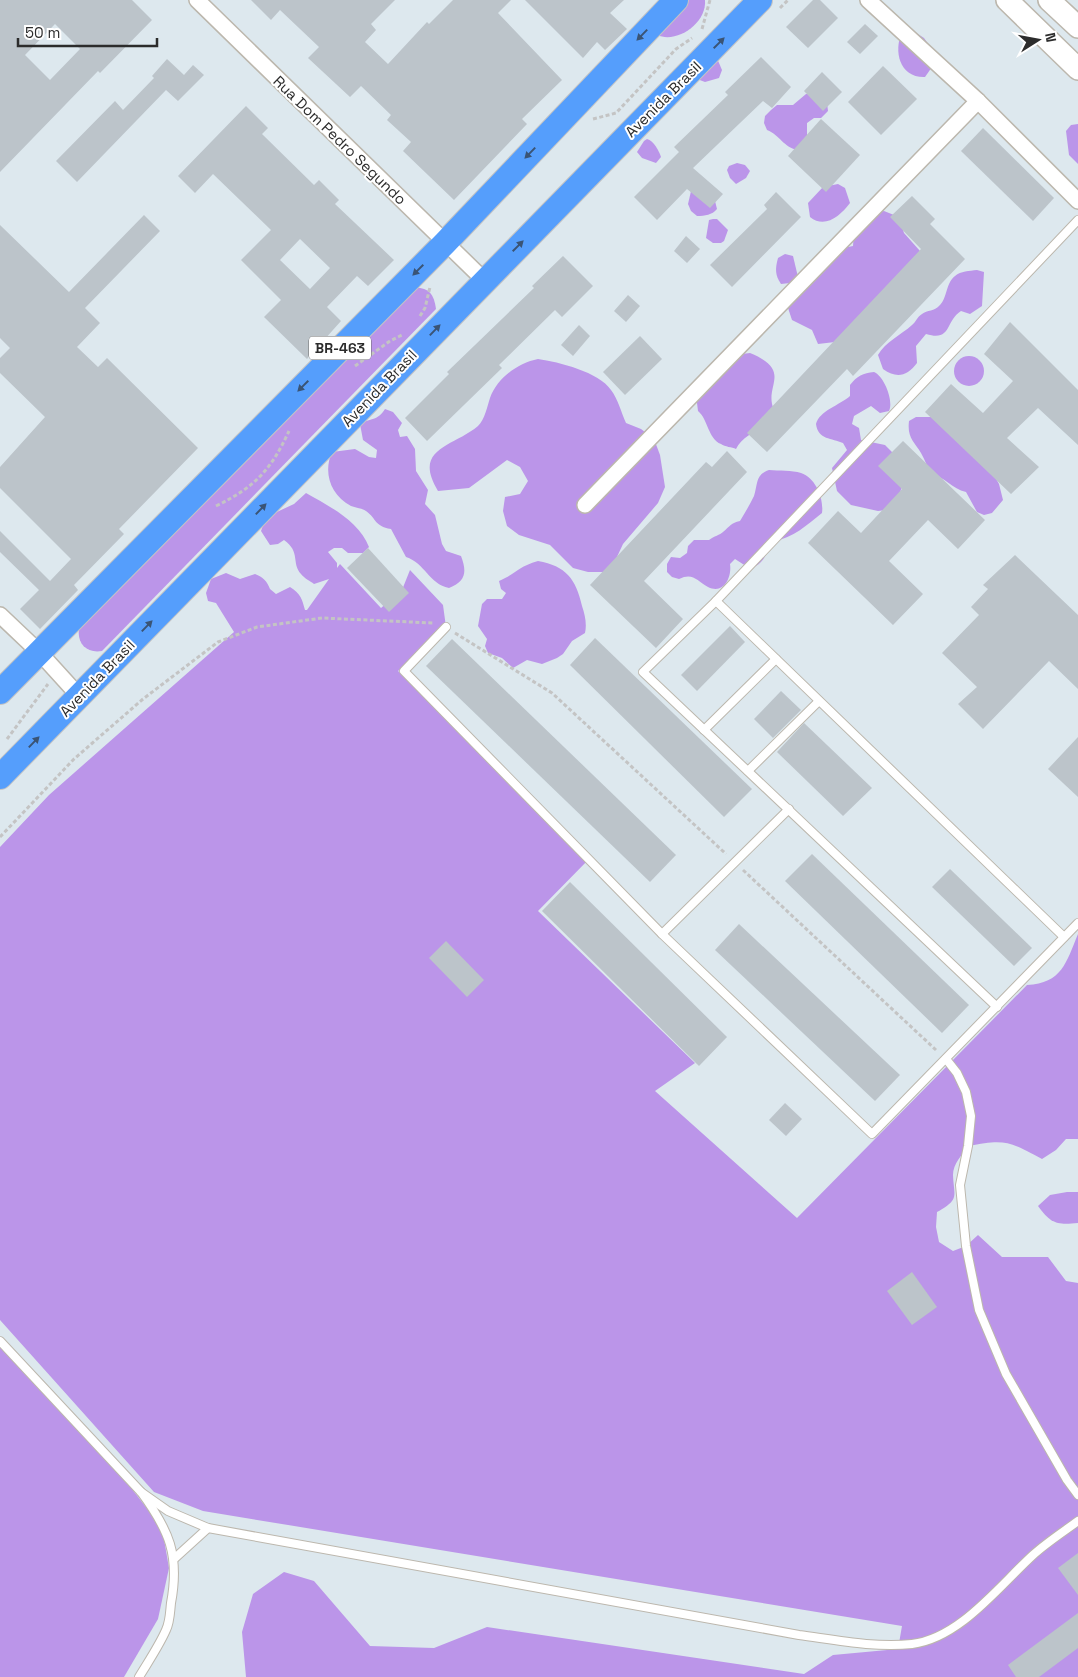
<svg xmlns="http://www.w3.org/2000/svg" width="1078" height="1677" viewBox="0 0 1078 1677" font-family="'Space Grotesk',sans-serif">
	<rect width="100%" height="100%" fill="#dde8ee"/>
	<g fill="#bb95e9">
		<path d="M661,0H705C707,23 677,44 657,35Z"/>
		<path d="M910,29L924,38L933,51L932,67L925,77C900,78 893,52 902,32Z"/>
		<path d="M716,56L722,70L719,78L705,82L697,79Z"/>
		<path d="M806,94H814L827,103L828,111L821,118H814L807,123V138L798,150C784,148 780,135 767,130L764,123L765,116L771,110L777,105H793Z"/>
		<path d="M1078,124V164L1069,155L1066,131L1071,125Z"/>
		<path d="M647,139C654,141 659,151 661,157L656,163L642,158L637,152L644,141Z"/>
		<path d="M737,163L745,165L750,171L746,178L736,184L730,178L727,170L729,166Z"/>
		<path d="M838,184L845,188L850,203C840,216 825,229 810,217L808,203L823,187Z"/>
		<path d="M692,187L715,201L717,209C712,215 705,216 697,216L691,211L688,204Z"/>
		<path d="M884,211L899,217L904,233L920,251L835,342L818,344L812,330L792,320L787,305L838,249L853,246L854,231L868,213Z"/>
		<path d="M713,219H717L728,230L724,241L721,243H713L706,238L709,220Z"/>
		<path d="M785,254L793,256L798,277L790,283L781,284C775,275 775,269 778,258Z"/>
		<path d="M977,270L984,272L982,306L970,314L961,311C945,321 952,342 926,334L916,346L917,363C907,376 897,379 883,369L878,355C885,342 901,335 912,325C916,322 917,317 922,314C927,310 935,311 939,306C948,298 945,284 955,276C961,271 969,271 977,270Z"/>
		<path d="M410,288C427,286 434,292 436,309L102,651C85,654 75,641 80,625Z"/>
		<path d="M750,353C794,371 763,386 774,410C769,429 744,432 736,449C732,447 725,447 721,444C708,439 708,419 698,411L696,395L742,354Z"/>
		<circle cx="969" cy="371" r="15"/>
		<path d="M538,359C559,362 599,372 611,390C618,399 621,412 626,423L641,429L654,439L660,455L665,487L658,503L623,544L616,559L604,572H588L573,568L550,545L519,535L507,526L503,511L505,497L520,494L528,481L520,467L507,460L469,488L438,491C412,448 453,447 478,426C485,419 487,407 490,398C497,378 518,363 538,359Z"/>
		<path d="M874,372C884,376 894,401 889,411L880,413L871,406L854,416L852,424L859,428L861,440L885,445L897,457L902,487L898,498L886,510L878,511L851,505L837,491L832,468L847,450L843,443C832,438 818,440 816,424C819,411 840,405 850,396V385C857,376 863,373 874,372Z"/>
		<path d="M385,409L393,412L402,423L398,430L400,437L407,436L415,449L416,471L428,490L425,504L435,515L442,544L446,551L461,556C467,572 466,581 449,588C429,584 425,563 406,557L391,529C374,526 377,519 366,511C362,508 356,508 351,506C330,495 323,472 332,452L355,449L369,457L376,458L377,450L363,440L360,424C370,418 378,421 385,409Z"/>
		<path d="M916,417H932L995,477L999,484L1003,500L992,513L984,515L977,512L966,492C952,489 945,477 932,474C927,467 925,460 921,453C914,441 907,438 909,421Z"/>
		<path d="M769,470C779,471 792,470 801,473C816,478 824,499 822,513C807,525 793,538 774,541C764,553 766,565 749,568L735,559L730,564C732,577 724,595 708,587C697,581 693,572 679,579L672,577L667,572V564L671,557L680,558L687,553L688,546L694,540H709C714,536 720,535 723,532C730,526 731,523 740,521C745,513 750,504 754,496C758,484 755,475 769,470Z"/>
		<path d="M306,493C329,506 359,521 369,547L363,553H348L342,548H334L328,552L337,563V568L340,564L381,608L402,590L410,570L443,605L446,627L398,671L591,857L538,911L695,1063L655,1091L797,1218L1027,985C1062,983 1066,963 1078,934V1139H1066L1056,1150L1042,1159C1009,1141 1005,1139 968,1146C962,1155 953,1164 953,1175C954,1197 960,1199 937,1212L936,1227L939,1242L953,1251L966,1246L978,1235L1002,1257H1048L1066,1281L1078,1283V1677H246L242,1632L253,1594L284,1572L314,1581L370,1646L434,1648L487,1627L804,1674L833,1655L898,1649L902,1626L203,1511L154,1492L0,1320V847L49,795L234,632L216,603L208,601L206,593L211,579L226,573L240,579L255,574C263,577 267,581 270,589L276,594L290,587C301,594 302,599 305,610H307L329,579L314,584C310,581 304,578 301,574C291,563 301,552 284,540L278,544L270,545L261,531L266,517L294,504Z"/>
		<path d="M538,561C566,566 576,579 582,606C585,615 587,624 585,633L572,641L563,654L557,658L542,664L527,660L513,668L502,658L488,653L485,646L487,639L478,626L482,604L487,599H502L506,593L501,589L499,581C516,574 517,567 538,561Z"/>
		<path d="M1067,1192H1078V1223C1057,1225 1051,1224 1038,1206L1050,1195Z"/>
		<path d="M0,1342L132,1489L162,1528L169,1568L158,1619L124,1677H0Z"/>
	</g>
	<g fill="#bcc4ca" fill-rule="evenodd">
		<path d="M0,0H132L152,20L100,73L98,71L0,172ZM55,24L80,49L50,80L25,55Z"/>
		<path d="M251,0H395L371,24L376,30L365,42L388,64L427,22L429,24L453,0H511L498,13L562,80L522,119L527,124L454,200L403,151L411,142L387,120L391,115L361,86L350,97L308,58L319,47L280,10L271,20Z"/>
		<path d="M525,0H624L610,13L627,29L605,50L597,42L583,58Z"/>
		<path d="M813,0H820L838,18L808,48L786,27Z"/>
		<path d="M865,24L878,36L860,54L847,42Z"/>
		<path d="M761,57L791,87L772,108L763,101L693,168L723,194L710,208L687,189L657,220L634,197L679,152L674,147L728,95L725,92Z"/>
		<path d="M167,59L184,75L193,65L204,75L178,101L166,90L77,182L56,161L115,101L123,110L154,78L152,76Z"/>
		<path d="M883,66L917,99L881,135L848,102Z"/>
		<path d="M822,72L842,92L823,111L804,91Z"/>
		<path d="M246,106L268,128L262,134L314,185L319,180L339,200L335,204L394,260L368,286L357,276L327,307L341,321L307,359L264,317L281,300L241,260L271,230L213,174L195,193L178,176ZM300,239L330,268L310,289L280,260Z"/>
		<path d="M821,119L860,155L826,192L788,156Z"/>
		<path d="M983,128L1054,198L1033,221L961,151Z"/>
		<path d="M776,192L801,217L732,287L710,265L767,209L764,205Z"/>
		<path d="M912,196L935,219L930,224L965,259L853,376L847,369L767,452L747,433L921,249L890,217Z"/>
		<path d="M144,215L160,231L85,308L100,323L77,347L98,367L107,358L198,448L119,529L124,534L74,585L78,590L40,629L20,609L39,590L0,552V531L50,581L71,559L0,488V467L45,417L0,373V358L10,348L0,338V225L69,292Z"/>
		<path d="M686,236L700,249L687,263L674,251Z"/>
		<path d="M563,256L593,286L562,317L555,310L499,365L502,368L427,441L405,418L449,374L447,372L534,288L532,286Z"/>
		<path d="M628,295L640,306L626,322L614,311Z"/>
		<path d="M1010,322L1078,390V445L1038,408L1007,438L1039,467L1011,494L925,412L951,384L983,413L1013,381L984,354Z"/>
		<path d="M579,325L590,336L573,356L561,345Z"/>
		<path d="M640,336L662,359L625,395L603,372Z"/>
		<path d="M903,441L985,520L958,549L928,520L889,561L923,594L893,625L808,543L838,511L861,533L902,489L878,466Z"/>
		<path d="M727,451L747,472L644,581L683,619L656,648L590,585L706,462L712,467Z"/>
		<path d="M368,548L409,593L389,612L347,568Z"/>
		<path d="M1015,555L1078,615V689L1049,661L983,729L958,704L977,687L942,653L979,615L971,607L988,589L983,585Z"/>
		<path d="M730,626L745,642L697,691L681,675Z"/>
		<path d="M595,638L752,789L724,817L570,665Z"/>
		<path d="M452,639L676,855L650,882L426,666Z"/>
		<path d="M781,691L801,710L773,738L754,719Z"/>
		<path d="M804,723L872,788L843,816L777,752Z"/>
		<path d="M1078,737V797L1048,769Z"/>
		<path d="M812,854L969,1005L942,1033L785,881Z"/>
		<path d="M950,869L1032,948L1014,966L932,887Z"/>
		<path d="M570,882L727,1037L699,1066L542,911Z"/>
		<path d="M739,924L900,1075L875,1101L715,950Z"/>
		<path d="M446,941L484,980L467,997L429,958Z"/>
		<path d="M785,1103L802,1119L786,1136L769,1120Z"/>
		<path d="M912,1272L937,1307L912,1325L887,1291Z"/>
		<path d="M1078,1553V1595L1058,1568Z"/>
		<path d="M1078,1613V1648L1039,1677H1016L1008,1665Z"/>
	</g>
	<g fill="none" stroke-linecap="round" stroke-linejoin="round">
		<g stroke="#bcb7ad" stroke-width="10">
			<g id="service">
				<path d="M716,601L1064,937"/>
				<path d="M446,627L404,671L662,934L872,1134L1078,923"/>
				<path d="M704,730L776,659"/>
				<path d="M748,771L819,701"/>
				<path d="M662,934L789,809"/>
				<path d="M997,1007L643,672L716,601L1078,220"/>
				<path d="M946,1059L957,1073L966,1092L971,1116L968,1146L960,1185L966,1246L979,1310L1006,1374L1067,1480L1078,1495"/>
				<path d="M0,1341L141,1492C169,1530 180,1555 171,1603C170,1612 170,1622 166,1630C159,1646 148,1662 139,1677"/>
				<path d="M141,1492L168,1511L208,1528L799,1635C836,1640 875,1648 912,1644C960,1638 999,1586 1033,1555C1046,1543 1063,1532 1078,1521"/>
				<path d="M175,1558L208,1528"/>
			</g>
		</g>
		<g stroke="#bcb7ad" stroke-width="18">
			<g id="minor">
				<path d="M197,0L484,280"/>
				<path d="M868,0L978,101L1078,201"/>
				<path d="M585,505L978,101"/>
				<path d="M0,615L39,652L79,696"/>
			</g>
		</g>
		<g stroke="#bcb7ad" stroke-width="24">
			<g id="secondary">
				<path d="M1007,0L1078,69"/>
				<path d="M1049,0L1078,27"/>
			</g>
		</g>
		<g stroke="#c4c4c4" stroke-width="26">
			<g id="primary">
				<path d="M0,692L445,243L676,0"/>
				<path d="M0,777L760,0"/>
			</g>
		</g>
		<g stroke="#c4c4c4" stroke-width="3" stroke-dasharray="4 2.5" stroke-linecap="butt">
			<path d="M780,8L788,0"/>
			<path d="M702,29L710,0"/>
			<path d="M593,119L616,113L676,49L692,38"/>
			<path d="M420,316L425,308L430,287"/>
			<path d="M355,366L390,341L402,335"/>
			<path d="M216,506C255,487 271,470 289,431"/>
			<path d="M455,633L552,693L726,854"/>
			<path d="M7,739L48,684"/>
			<path d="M0,837L74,759L143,699L218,642L257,627L322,618L433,623"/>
			<path d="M743,870L936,1050"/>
		</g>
		<use href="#service" stroke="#fff" stroke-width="8"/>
		<use href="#minor" stroke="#fff" stroke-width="15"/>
		<use href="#secondary" stroke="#fff" stroke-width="21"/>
		<use href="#primary" stroke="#559efc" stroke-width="24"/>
	</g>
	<defs><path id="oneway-solid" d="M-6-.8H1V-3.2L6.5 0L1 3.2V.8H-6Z" transform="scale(1.25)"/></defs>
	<g fill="#3a5475">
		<use href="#oneway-solid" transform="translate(642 35) rotate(134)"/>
		<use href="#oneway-solid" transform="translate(719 43) rotate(-45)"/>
		<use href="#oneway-solid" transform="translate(530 153) rotate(134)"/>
		<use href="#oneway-solid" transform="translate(518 246) rotate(-45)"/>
		<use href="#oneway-solid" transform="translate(418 270) rotate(135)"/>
		<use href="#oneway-solid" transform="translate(435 330) rotate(-46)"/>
		<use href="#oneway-solid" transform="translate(303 386) rotate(135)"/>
		<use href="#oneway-solid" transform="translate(261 509) rotate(-46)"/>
		<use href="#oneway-solid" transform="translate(147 626) rotate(-46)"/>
		<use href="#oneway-solid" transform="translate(34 742) rotate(-46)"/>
	</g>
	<g text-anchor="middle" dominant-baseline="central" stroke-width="4" stroke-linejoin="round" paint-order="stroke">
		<rect fill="#fff" stroke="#6b6b6b" stroke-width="1" x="309" y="336.5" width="62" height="23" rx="4"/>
		<g font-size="14" font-weight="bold" fill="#2c2c2c">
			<text x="340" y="348">BR-463</text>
		</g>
		<g font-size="15" fill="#2c2c2c" stroke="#fff">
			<text transform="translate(663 99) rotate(-45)">Avenida Brasil</text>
			<text transform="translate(340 140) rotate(44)">Rua Dom Pedro Segundo</text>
			<text transform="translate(379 388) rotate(-46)">Avenida Brasil</text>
			<text transform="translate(97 678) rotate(-46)">Avenida Brasil</text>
		</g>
	</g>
	<g transform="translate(1038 40) rotate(79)" stroke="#ffffff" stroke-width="4" paint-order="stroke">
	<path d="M0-4L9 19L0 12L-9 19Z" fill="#2c2c2c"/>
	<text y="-8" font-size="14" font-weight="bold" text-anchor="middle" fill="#2c2c2c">N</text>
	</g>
	<path d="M18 38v8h139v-8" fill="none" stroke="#2c2c2c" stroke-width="2.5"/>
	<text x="25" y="38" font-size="15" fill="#2c2c2c" stroke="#ffffff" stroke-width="4" paint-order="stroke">50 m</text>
</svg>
